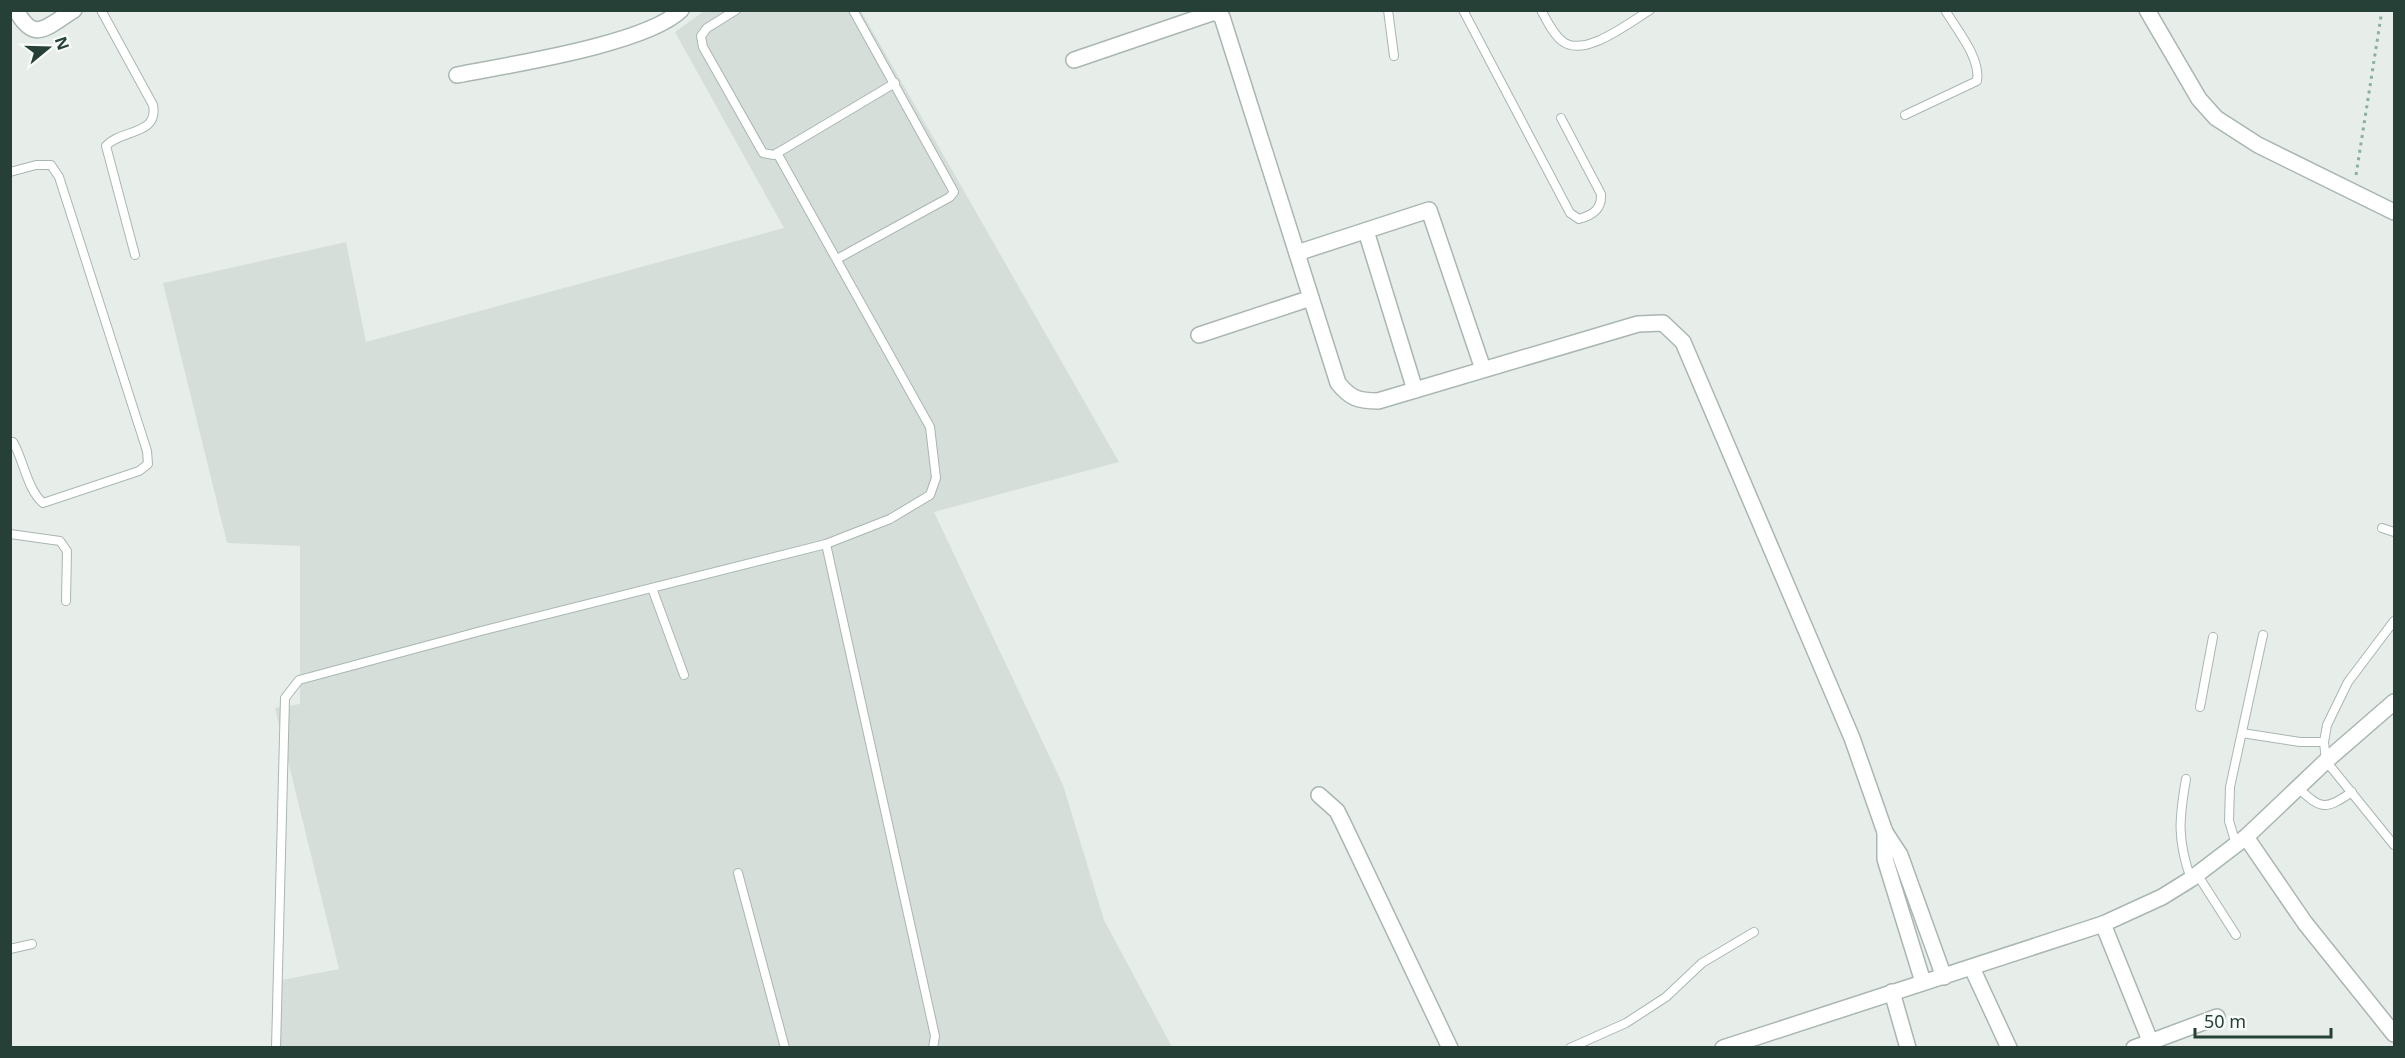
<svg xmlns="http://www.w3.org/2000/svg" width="2405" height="1058" viewBox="0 0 2405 1058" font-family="'Noto Sans',sans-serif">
	<rect width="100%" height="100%" fill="#e7eeea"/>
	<path fill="#d5ded9" d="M704,11H861L1119,462L934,512L1063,785L1104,920L1172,1047H280L282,980L339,969L275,708L300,704V546L227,543L163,283L346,242L366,342L784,228L675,32Z"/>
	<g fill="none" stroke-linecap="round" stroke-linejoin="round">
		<g stroke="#a9b6b1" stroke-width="10">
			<g id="lane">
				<path d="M101,10L153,105C159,136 120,129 106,146L135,255"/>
				<path d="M736,10L707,28L701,36L703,47L763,153L774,155L895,83"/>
				<path d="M1388,10L1394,56"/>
				<path d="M1463,10L1570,213L1579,219C1593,215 1602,209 1601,194L1561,118"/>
				<path d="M1541,10C1547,21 1553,34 1562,41C1584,59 1630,22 1650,10"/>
				<path d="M1905,115L1977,81C1981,58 1957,30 1945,10"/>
				<path d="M10,172L36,165H51L59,177L147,451L148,464L139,471L43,503C27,489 24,461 13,442H10"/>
				<path d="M837,259L950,197L954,192L853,10"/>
				<path d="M2382,528L2394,532"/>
				<path d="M10,534L60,541L67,551L66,601"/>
				<path d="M826,544L935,1036L933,1048"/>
				<path d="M652,588L684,675"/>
				<path d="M2394,621L2348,682L2327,725L2324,742L2326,761L2394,845"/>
				<path d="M2200,707L2213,637"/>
				<path d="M2242,733L2300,742H2324"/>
				<path d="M2186,779C2179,819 2177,840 2191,879"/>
				<path d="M2298,788C2322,810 2325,810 2352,792"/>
				<path d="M2236,844L2229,821L2230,787L2263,635"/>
				<path d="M738,873L785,1048"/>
				<path d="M2197,874L2236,935"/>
				<path d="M10,949L32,944"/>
				<path d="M276,1048L285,698L299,680L481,631L826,544L890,519L930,495L936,478L930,427L777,153"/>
				<path d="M1570,1048L1626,1023L1666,997L1702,963L1754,932"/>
			</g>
		</g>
		<g stroke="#a9b6b1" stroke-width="18">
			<g id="street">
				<path d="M16,10C35,45 47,26 74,10"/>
				<path d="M2147,10L2199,99L2216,118L2258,145L2394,212"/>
				<path d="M1074,60L1215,12L1222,17L1338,383C1350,398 1358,401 1378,401L1638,324L1663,323L1683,342L1852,738L1885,832L1900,855L1944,977"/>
				<path d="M457,75C508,65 647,44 681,10"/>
				<path d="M1366,231L1415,390"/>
				<path d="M1297,253L1429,210L1483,369"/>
				<path d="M1199,335L1311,298"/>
				<path d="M1319,795L1337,811L1343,823L1450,1048"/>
				<path d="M1885,832V859L1923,982"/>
				<path d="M2246,837L2305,923L2394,1034"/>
				<path d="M2103,924L2153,1048"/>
				<path d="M1972,968L2009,1048"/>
				<path d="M1892,992L1908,1048"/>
				<path d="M1723,1048L2103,924L2162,897L2191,879L2246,837L2326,761L2394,702"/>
				<path d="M2134,1048L2217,1017"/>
			</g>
		</g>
		<path stroke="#89b0a0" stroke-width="3" stroke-dasharray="3 4.5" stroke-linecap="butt" d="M2356,175L2382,10"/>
		<use href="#lane" stroke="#fff" stroke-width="8"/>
		<use href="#street" stroke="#fff" stroke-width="15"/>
	</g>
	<rect width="2405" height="1058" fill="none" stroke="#264037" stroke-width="24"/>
	<g transform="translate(48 48) rotate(71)" stroke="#f7fbf9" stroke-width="4.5" paint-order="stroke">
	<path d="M0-4.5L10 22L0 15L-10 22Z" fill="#264037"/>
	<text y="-9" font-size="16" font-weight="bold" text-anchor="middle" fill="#264037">N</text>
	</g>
	<path d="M2195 1028v9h136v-9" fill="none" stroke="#264037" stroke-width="3"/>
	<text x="2204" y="1028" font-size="18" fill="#264037" stroke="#f7fbf9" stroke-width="4.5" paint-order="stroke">50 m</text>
</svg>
